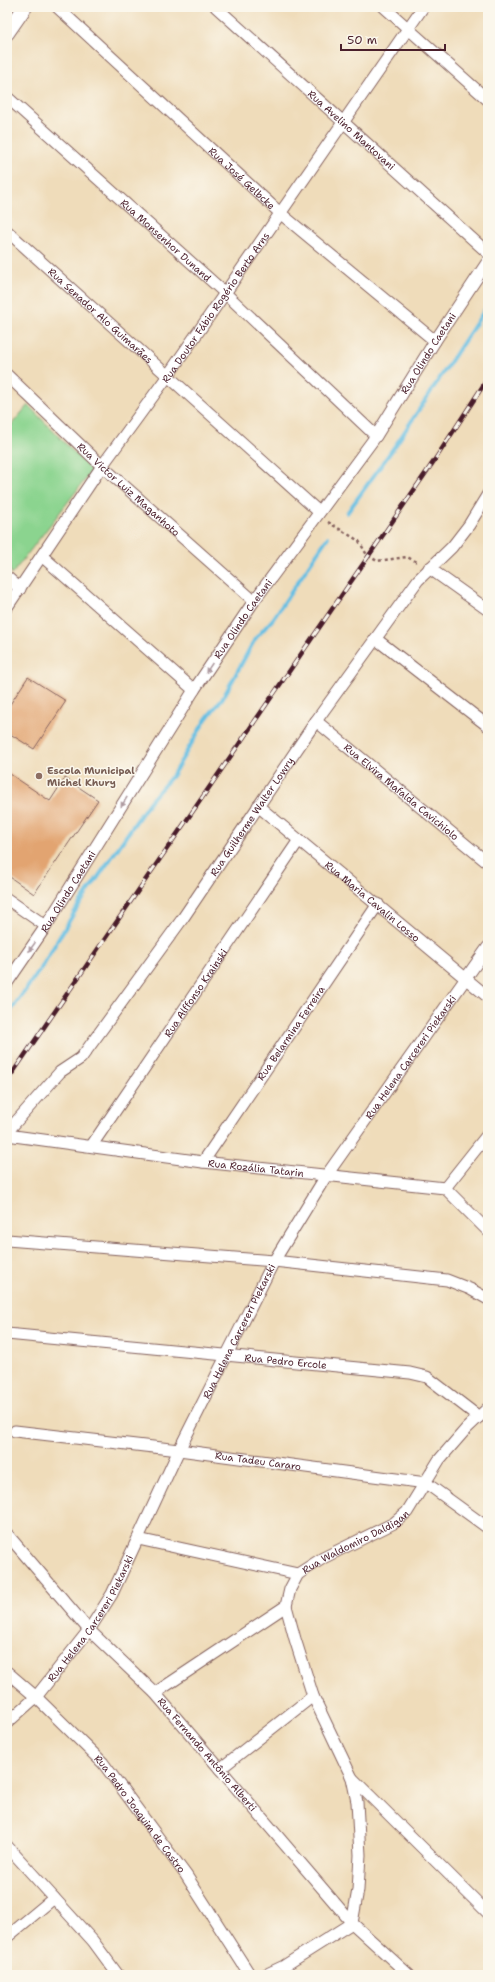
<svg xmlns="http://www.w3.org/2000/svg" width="495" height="1982" viewBox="0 0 495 1982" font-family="'Shantell Sans',sans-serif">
	<rect width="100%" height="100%" fill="#fbf7ec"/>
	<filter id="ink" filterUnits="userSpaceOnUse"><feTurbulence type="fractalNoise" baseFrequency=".025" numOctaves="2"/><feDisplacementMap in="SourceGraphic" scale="8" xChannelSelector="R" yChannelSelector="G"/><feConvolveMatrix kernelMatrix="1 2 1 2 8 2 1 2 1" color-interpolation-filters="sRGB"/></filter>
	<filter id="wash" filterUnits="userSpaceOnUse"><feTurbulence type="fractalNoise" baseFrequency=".012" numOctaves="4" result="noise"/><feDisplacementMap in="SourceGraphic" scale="16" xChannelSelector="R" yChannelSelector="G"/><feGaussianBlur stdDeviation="0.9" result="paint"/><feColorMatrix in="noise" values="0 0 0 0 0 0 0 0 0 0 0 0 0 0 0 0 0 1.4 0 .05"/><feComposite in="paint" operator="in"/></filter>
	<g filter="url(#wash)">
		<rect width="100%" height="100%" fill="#efdcba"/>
		<path fill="#8bd48f" stroke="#6a7a5d" d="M28,405L92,471L12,574L7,565V430Z"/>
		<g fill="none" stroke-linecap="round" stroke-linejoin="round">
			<g stroke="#66bfe3" stroke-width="4">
				<path d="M347,513L397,443L488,305"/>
				<path d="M7,1016L41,968L77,908L150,801L172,776L206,719L224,696L255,639L273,619L328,537"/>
			</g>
		</g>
		<g id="blocks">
			<g fill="#e2a471">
				<path d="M28,677L66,701L34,749L7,732V709Z"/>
				<path d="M7,772L50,801L65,778L98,800L34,894L7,875Z"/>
			</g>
		</g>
	</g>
	<g filter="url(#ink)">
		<use href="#blocks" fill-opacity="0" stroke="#84615d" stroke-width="1"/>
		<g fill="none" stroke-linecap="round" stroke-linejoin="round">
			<g stroke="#84615d" stroke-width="13">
				<g id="minor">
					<path id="s1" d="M57,7L280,213L435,341"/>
					<path id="s2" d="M216,7L488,253"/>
					<path d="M384,7L488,100"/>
					<path id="s3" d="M7,97L225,293L376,436"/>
					<path id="s4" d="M7,231L319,512"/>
					<path id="s5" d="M7,375L102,466L254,601"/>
					<path d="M43,557L194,690"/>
					<path d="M429,568L488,610"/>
					<path d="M7,577L20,589"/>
					<path id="s6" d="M7,607L102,466L167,377L423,7"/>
					<path d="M376,639L488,726"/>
					<path id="s7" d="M316,721L488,863"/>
					<path id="s8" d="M258,806L488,997"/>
					<path d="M7,899L46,926"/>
					<path id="s9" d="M7,983L46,926L194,690L254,601L376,436L435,341L488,261"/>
					<path id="s10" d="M7,1132L60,1072L81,1058L183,918L316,721L418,580L452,547L469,525L488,494"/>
					<path id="s11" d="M7,1135L203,1162L445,1188L488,1231"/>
					<path id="s12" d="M92,1145L299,840"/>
					<path id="s13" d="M203,1162L378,904"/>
					<path d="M445,1188L488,1134"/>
					<path d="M7,1240L274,1261L447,1280L470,1289L488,1299"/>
					<path id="s14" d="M7,1334L410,1373L427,1377L479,1417"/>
					<path id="s15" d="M15,1431L179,1450L426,1483L488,1528"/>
					<path id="s16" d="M7,1534L89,1630L155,1693L352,1923L409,1975"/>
					<path d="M138,1539L298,1574"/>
					<path id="s17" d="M7,1672L36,1697L103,1763L186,1875L250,1975"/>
					<path d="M155,1693L286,1606"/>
					<path id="s18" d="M7,1723L36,1697L89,1630L112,1594L179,1450L274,1261L326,1176L488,947"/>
					<path d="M220,1769L313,1696"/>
					<path d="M352,1778L488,1913"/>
					<path d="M7,1846L93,1941L118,1975"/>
					<path d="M7,1937L54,1898"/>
					<path id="s19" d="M265,1975L284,1966L352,1923L358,1890L360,1855L357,1802L352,1778L313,1696L295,1639L286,1606L290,1589L298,1574L323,1558L394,1523L407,1512L439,1460L466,1429L488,1408"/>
				</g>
			</g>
			<g stroke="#84615d" stroke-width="16">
				<path id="tertiary" d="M7,33L25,7"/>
			</g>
			<path stroke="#84615d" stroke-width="2.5" stroke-dasharray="3 3" stroke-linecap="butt" d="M328,522L359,541L367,555L377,561L407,557L419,563"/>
			<use href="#minor" stroke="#fff" stroke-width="11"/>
			<use href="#tertiary" stroke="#fff" stroke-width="14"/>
			<g stroke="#4a1f2b" stroke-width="4.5">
				<path id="rail" d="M7,1081L434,461L488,378"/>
			</g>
			<use href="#rail" stroke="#fbf7ec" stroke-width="3" stroke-dasharray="9" stroke-linecap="butt"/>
		</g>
		<defs><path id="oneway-solid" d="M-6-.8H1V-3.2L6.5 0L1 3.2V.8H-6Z"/></defs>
		<g fill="#ae9aa0">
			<use href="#oneway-solid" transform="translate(209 668) rotate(124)"/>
			<use href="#oneway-solid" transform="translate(124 802) rotate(122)"/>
			<use href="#oneway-solid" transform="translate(32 947) rotate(125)"/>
		</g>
	</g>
	<circle fill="#8d6e63" stroke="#fbf7ec" stroke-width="1.5" cx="39" cy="776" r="4"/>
	<g text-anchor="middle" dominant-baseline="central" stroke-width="3" stroke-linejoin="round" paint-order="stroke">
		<g font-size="10" fill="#4a1f2b" stroke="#fbf7ec">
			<text stroke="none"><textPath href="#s2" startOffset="183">Rua Avelino Mantovani</textPath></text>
			<text stroke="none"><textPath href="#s1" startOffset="252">Rua José Gelbcke</textPath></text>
			<text stroke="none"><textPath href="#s3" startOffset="214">Rua Monsenhor Dunand</textPath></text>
			<text stroke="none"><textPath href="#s6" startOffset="365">Rua Doutor Fábio Rogério Berto Arns</textPath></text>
			<text stroke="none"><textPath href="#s4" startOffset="126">Rua Senador Alo Guimarães</textPath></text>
			<text stroke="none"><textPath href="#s9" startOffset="758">Rua Olindo Caetani</textPath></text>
			<text stroke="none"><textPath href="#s5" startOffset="167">Rua Victor Luiz Maganhoto</textPath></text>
			<text stroke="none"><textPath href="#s9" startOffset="434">Rua Olindo Caetani</textPath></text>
			<text stroke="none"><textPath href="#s7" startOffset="111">Rua Elvira Mafalda Cavichiolo</textPath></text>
			<text stroke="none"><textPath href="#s10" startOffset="401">Rua Guilherme Walter Lowry</textPath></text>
			<text stroke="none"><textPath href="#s9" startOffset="110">Rua Olindo Caetani</textPath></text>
			<text stroke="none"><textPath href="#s8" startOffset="149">Rua Maria Cavalin Losso</textPath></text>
			<text stroke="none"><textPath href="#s12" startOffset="184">Rua Alffonso Krainski</textPath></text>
			<text stroke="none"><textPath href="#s13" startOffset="156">Rua Belarmina Ferreira</textPath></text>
			<text stroke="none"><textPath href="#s18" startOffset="783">Rua Helena Carcereri Piekarski</textPath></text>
			<text stroke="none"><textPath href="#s11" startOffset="251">Rua Rozália Tatarin</textPath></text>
			<text stroke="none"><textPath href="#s18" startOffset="459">Rua Helena Carcereri Piekarski</textPath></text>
			<text stroke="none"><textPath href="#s14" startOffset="280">Rua Pedro Ercole</textPath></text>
			<text stroke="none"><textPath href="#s15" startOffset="245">Rua Tadeu Cararo</textPath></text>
			<text stroke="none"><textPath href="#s19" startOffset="533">Rua Waldomiro Daldigan</textPath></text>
			<text stroke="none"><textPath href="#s18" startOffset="135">Rua Helena Carcereri Piekarski</textPath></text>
			<text stroke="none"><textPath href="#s16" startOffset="298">Rua Fernando Antônio Alberti</textPath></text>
			<text stroke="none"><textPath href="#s17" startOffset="195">Rua Pedro Joaquim de Castro</textPath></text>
		</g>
		<g font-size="10" font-weight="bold" fill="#785e54" stroke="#fbf7ec" text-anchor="start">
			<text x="47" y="770">Escola Municipal<tspan x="47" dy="12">Michel Khury</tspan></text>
		</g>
	</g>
	<rect width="495" height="1982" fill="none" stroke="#fbf7ec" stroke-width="24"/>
	<path d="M341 44v6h104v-6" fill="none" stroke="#4a1f2b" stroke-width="2"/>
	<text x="347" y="44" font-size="12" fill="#4a1f2b" stroke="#fbf7ec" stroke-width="3" paint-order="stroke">50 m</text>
</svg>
